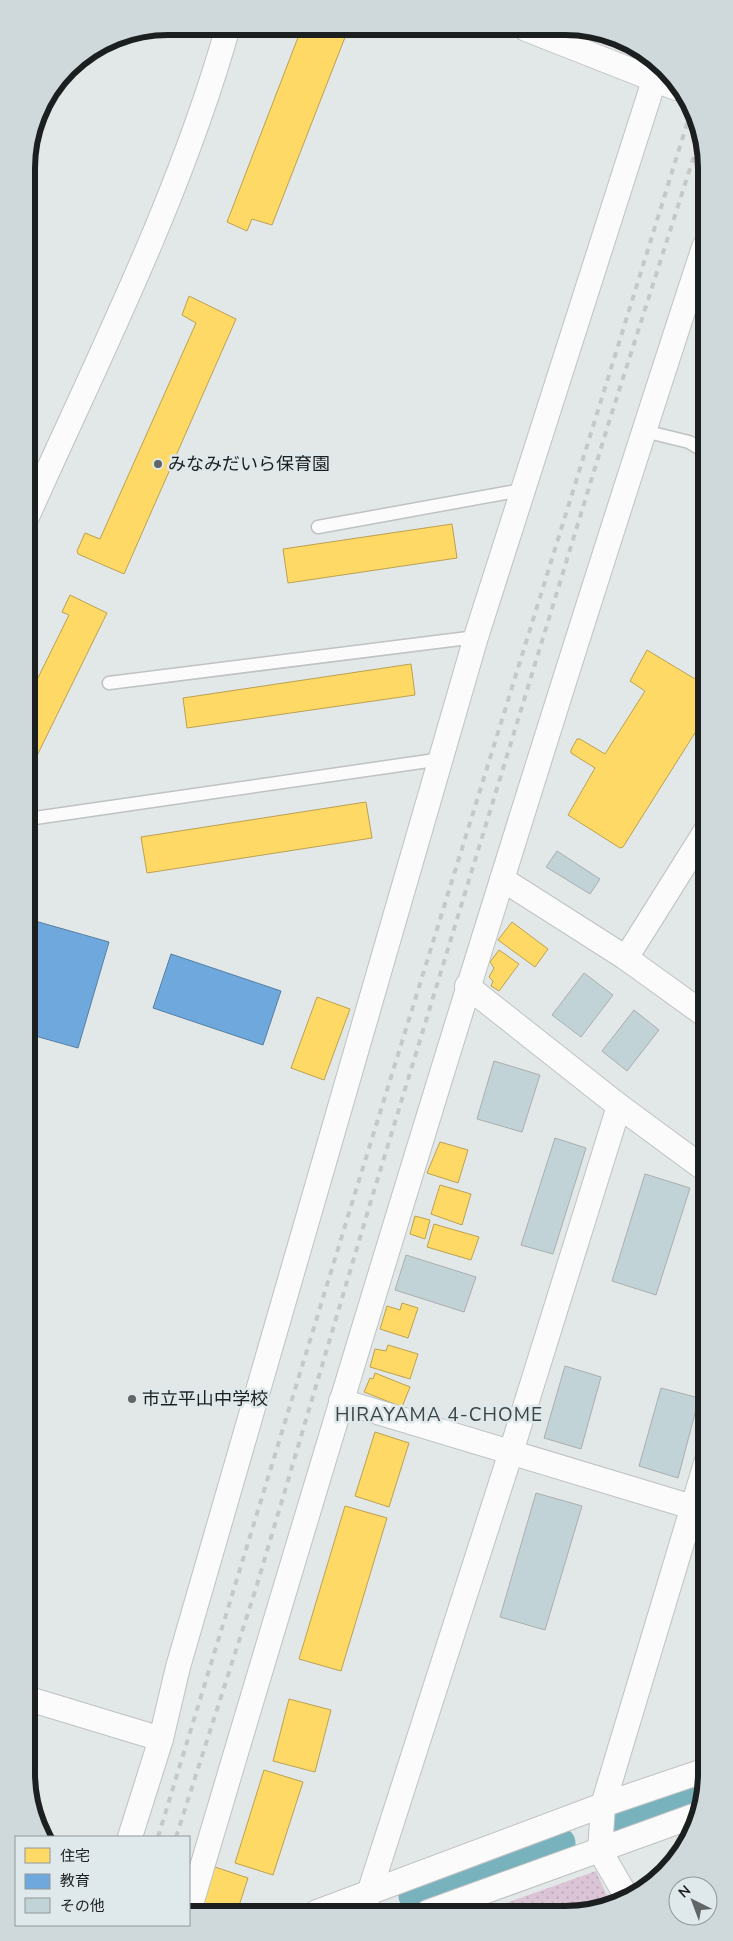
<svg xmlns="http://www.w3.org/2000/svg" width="733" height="1941" viewBox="0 0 733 1941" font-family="'Nunito Sans','Noto Sans JP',sans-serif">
	<defs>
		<pattern id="grass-dots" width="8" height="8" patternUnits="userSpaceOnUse" patternTransform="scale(1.25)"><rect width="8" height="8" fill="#dbc4d5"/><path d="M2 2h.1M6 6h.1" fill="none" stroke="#bba8b6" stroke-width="1.8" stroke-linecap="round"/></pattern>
	</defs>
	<rect width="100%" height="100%" fill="#e2e7e7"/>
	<path fill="url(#grass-dots)" d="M596,1871L611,1905L593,1912H481Z"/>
	<g fill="#ffd966" stroke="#bba151">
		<path d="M302,27H349L272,225L252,219L247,231L227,222Z"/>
		<path d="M189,296L236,319L124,574L78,554L77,551L85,533L100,539L196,323L182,315Z"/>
		<path d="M452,524L457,558L288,583L283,549Z"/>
		<path d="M70,595L107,613L27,776V700L69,615L62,612Z"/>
		<path d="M647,650L705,685V717L623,847L620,848L568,815L595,768L571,753V750L577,739H580L605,754L645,691L630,681Z"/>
		<path d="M411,664L415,695L187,728L183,698Z"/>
		<path d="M366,802L372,838L147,873L141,837Z"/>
		<path d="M512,922L548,949L535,967L498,940Z"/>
		<path d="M499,950L519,964L499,991L491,986L493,981L489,977L494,968L490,962Z"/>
		<path d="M317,997L350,1009L324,1080L291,1068Z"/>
		<path d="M440,1142L468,1150L458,1183L427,1173Z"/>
		<path d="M440,1185L471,1194L462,1225L431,1214Z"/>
		<path d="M415,1216L430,1220L425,1239L410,1234Z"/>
		<path d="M434,1224L479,1237L471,1260L427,1247Z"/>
		<path d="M402,1303L418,1308L408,1338L380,1329L387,1306L400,1310Z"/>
		<path d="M388,1345L418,1354L410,1379L370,1367L375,1349L386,1351Z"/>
		<path d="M375,1373L410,1387L402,1407L364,1392L370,1378L373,1379Z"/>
		<path d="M375,1432L409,1443L389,1507L355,1496Z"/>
		<path d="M345,1506L387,1518L341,1671L299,1659Z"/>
		<path d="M289,1699L331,1710L315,1772L273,1761Z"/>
		<path d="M264,1770L303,1782L273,1875L235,1863Z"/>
		<path d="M215,1867L248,1878L237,1912H200Z"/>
	</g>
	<g fill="#6fa8dc" stroke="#567fa3">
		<path d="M28,919L109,942L78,1048L28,1034Z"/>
		<path d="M171,954L281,991L263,1045L153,1008Z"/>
	</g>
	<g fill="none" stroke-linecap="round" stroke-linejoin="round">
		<g stroke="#78b2bd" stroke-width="31">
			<path d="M624,1819L705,1790"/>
			<path d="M414,1896L560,1843"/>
		</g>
	</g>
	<g fill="#c1d3d6" stroke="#aaaeaf">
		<path d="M557,851L600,879L590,894L546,867Z"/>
		<path d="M584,973L613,995L581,1037L552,1015Z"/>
		<path d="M634,1010L659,1030L627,1071L602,1051Z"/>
		<path d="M494,1061L540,1075L522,1132L477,1119Z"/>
		<path d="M555,1138L586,1148L553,1254L521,1245Z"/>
		<path d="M645,1174L690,1188L656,1295L612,1281Z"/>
		<path d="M406,1255L476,1277L464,1312L395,1290Z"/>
		<path d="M565,1366L601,1377L581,1449L544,1438Z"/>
		<path d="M661,1388L699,1398L678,1478L639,1466Z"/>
		<path d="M536,1493L582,1506L545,1630L500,1617Z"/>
	</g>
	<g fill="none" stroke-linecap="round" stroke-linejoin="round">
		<g stroke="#bfc2c3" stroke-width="15">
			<g id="service">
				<path d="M644,431L689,442L704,451"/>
				<path d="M318,527L522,490"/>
				<path d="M109,683L476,637"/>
				<path d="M28,819L442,759"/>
			</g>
		</g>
		<g stroke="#bfc2c3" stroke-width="26">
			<g id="minor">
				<path d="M526,29L676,88"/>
				<path d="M27,517C99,356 180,197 228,27"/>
				<path d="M502,879L626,958L705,1015"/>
				<path d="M626,958L705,832"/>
				<path d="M619,1106L706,1170"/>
				<path d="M341,1401L692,1507"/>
				<path d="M29,1699L161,1739"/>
				<path d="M130,1837L161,1739L178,1667L476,637L659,65"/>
				<path d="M628,1899L600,1851L603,1805L706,1463"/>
				<path d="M189,1911C354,1354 523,799 704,247"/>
				<path d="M317,1912L603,1805L706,1770"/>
				<path d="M363,1912L511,1452L619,1106L467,986"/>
				<path d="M428,1912L699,1814"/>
			</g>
		</g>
		<use href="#service" stroke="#fbfbfb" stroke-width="12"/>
		<use href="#minor" stroke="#fbfbfb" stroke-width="24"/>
		<g stroke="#c6c8c8" stroke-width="4" stroke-dasharray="6 6" stroke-linecap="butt">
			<path d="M158,1837L356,1190L690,114"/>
			<path d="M176,1837L256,1588L373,1194L609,422L701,134"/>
		</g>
	</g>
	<g fill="#616565" stroke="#dfe8ea" stroke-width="2">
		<circle cx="158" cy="464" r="5"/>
		<circle cx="132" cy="1399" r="5"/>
	</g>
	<g text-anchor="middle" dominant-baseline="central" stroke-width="5" stroke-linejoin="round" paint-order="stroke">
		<g font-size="18" fill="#1c1f1f" stroke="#dfe8ea" text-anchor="start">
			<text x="168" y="464">みなみだいら保育園</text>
			<text x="142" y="1399">市立平山中学校</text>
		</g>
		<g font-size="19" letter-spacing="1" fill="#3d4445" stroke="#dfe8ea">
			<text x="439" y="1415">HIRAYAMA 4-CHOME</text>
		</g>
	</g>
	<path d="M0 0H733V1941H0ZM168 35H565A133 133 0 0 1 698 168V1773A133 133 0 0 1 565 1906H168A133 133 0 0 1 35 1773V168A133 133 0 0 1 168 35Z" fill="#cfd8da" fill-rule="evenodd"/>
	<path fill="none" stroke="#1c1f1f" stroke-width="6" d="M168 35H565A133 133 0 0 1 698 168V1773A133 133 0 0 1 565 1906H168A133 133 0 0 1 35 1773V168A133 133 0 0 1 168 35Z"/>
	<rect x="15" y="1836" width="175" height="90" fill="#dfe8ea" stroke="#919899"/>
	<rect x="25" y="1848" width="25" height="15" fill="#ffd966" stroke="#919899"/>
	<text x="60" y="1861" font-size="15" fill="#1c1f1f">住宅</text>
	<rect x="25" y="1874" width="25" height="15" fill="#6fa8dc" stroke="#919899"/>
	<text x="60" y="1886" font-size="15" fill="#1c1f1f">教育</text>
	<rect x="25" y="1898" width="25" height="15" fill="#c1d3d6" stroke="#919899"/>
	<text x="60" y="1911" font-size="15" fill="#1c1f1f">その他</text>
	<g transform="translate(693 1901) rotate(318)"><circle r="24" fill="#dfe8ea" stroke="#919899"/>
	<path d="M0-4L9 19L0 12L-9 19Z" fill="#616565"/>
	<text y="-8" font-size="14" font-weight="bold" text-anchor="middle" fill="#1c1f1f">N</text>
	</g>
</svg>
